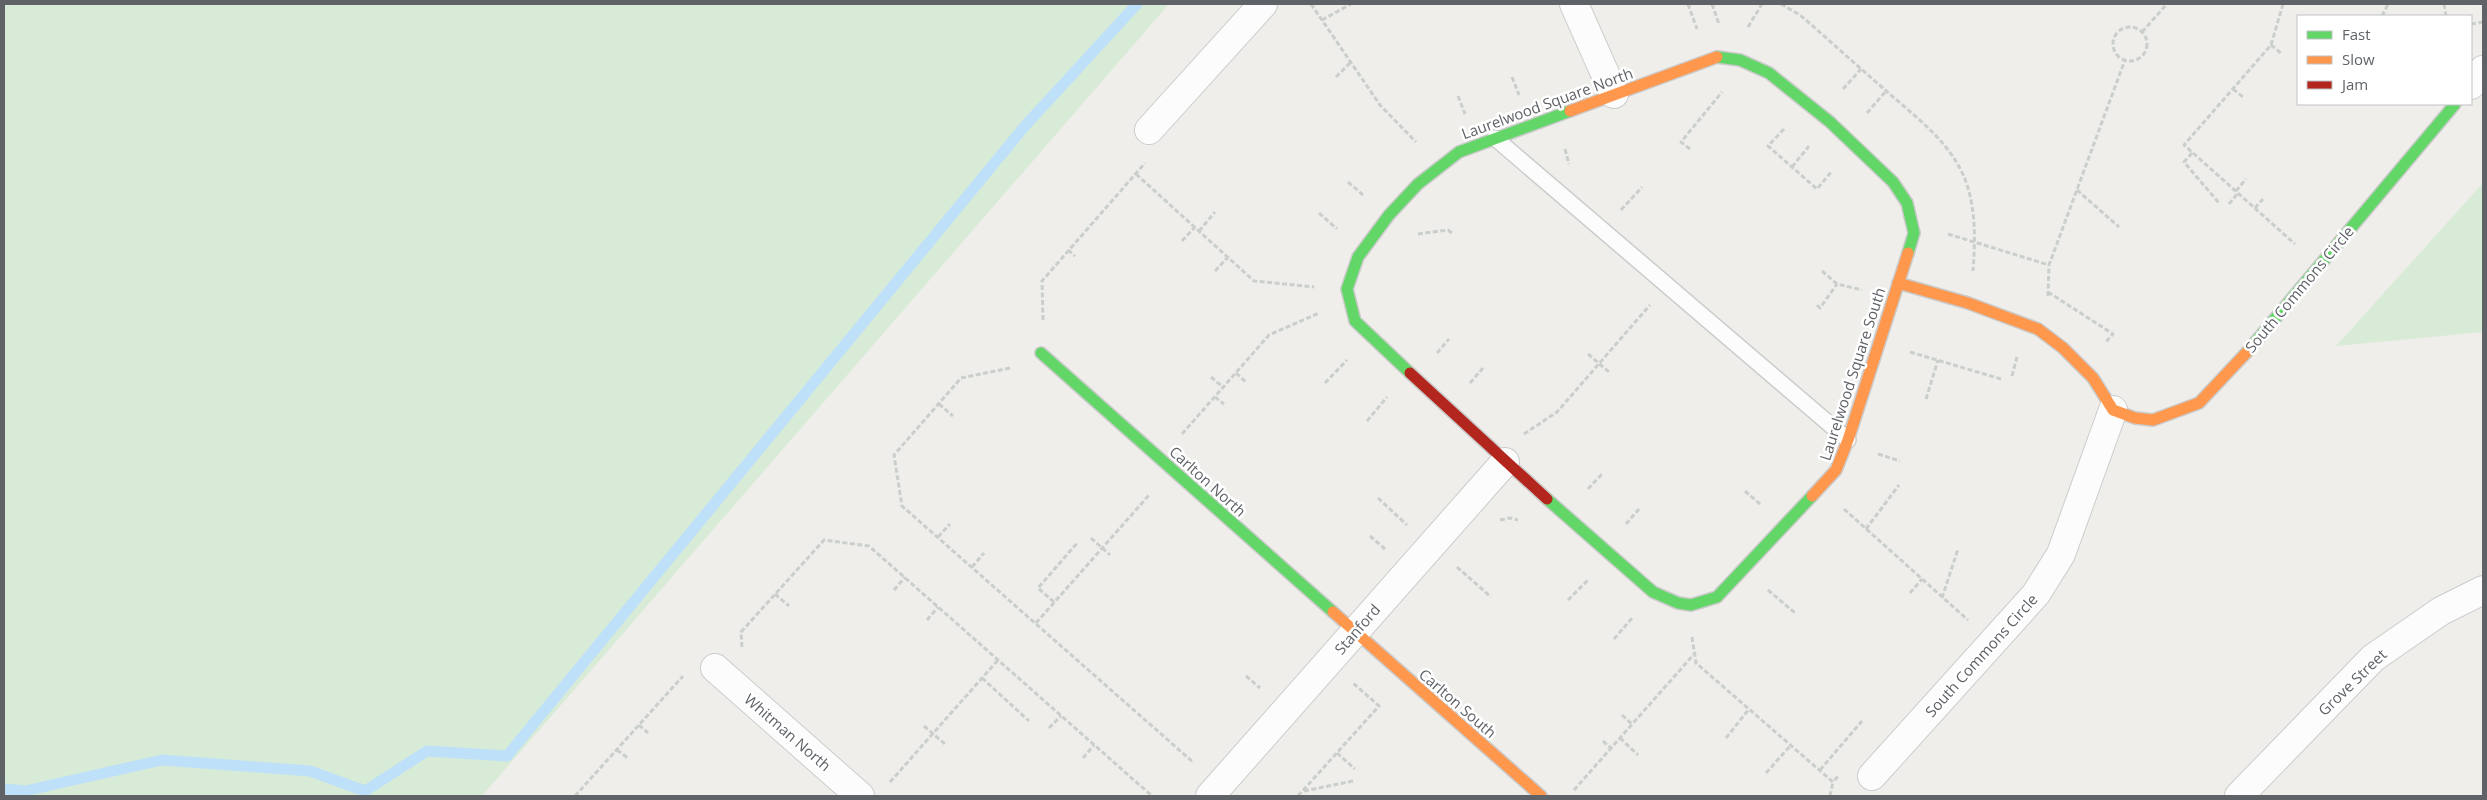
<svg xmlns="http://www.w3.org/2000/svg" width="2487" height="800" viewBox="0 0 2487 800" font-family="'Open Sans',sans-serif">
	<rect width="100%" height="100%" fill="#efeeea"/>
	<g fill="#d8ebd6">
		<path d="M4,4H1169L482,796H4Z"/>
		<path d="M2483,183V332L2336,346Z"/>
	</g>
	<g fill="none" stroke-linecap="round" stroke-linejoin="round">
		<path stroke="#bfe0f9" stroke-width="11" d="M4,789L25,791L162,760L310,771L365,791L427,751L507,756L1024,127L1137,4"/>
		<g stroke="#cbcccc" stroke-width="18">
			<path id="lane" d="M1495,138L1848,440"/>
		</g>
		<g stroke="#cbcccc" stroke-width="30">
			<g id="street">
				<path d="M1574,4L1614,94"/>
				<path d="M2471,85L2483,70"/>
				<path d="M1149,130L1263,4"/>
				<path d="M715,668L860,796"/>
				<path d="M1872,776L2036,594L2061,554L2113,410"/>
				<path d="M1210,796L1505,462"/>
				<path d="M2239,796L2373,658L2441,611L2483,590"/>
			</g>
		</g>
		<g stroke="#cacacb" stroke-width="14">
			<g id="fast">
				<path d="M1717,57L1740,60L1769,73L1830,122L1893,182L1907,203L1914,233L1908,253"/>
				<path d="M2247,352L2455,104"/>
				<path d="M1041,353L1333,612"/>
				<path d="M1410,373L1355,321L1347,289L1358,257L1389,215L1418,184L1459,152L1570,111"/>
				<path d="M1547,499L1653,592L1678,603L1691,605L1717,597L1812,496"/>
			</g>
		</g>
		<g stroke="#cacacb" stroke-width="14">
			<g id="slow">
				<path d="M1570,111L1717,57"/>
				<path d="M1898,283L1968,303L2038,329L2063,348L2093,378L2113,410L2135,418L2153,420L2199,403L2247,352"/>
				<path d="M1812,496L1836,470L1848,440L1908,253"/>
				<path d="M1333,612L1541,796"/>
			</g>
		</g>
		<g stroke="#cacacb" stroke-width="14">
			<path id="jam" d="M1410,373L1547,499"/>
		</g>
		<g stroke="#cacfcc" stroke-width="3" stroke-dasharray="5 2.5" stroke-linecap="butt">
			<path d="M1311,4L1380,105L1416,142"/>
			<path d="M1688,4L1697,29"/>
			<path d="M1712,4L1719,24"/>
			<path d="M1781,4L1800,15C1828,39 1855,64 1883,88C1915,117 1955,144 1968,188C1976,215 1975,243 1973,271"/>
			<path d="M2283,4L2271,45L2184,145L2295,244"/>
			<path d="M2444,4L2446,16"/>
			<path d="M2382,16L2388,4"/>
			<path d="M1322,20L1351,4"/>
			<path d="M2471,24L2483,22"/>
			<path d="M1748,27L1762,4"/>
			<circle cx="2130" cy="44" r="17"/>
			<path d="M2142,32L2167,4"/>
			<path d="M2271,45L2282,54"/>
			<path d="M1336,77L1351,62"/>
			<path d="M1512,77L1519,95"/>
			<path d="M1843,89L1861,69"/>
			<path d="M2233,89L2243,97"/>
			<path d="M1458,96L1465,114"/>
			<path d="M1867,113L1886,91"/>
			<path d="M1784,129L1768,146L1817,189L1832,171"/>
			<path d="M1565,149L1569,164"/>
			<path d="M1690,149L1681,142L1722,92"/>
			<path d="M2192,153L2184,162L2219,203"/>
			<path d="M1792,167L1809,146"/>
			<path d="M1136,174L1254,281L1314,287"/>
			<path d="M1348,182L1363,195"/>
			<path d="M2077,190L2119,227"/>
			<path d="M2236,191L2246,179"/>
			<path d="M2229,204L2238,193"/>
			<path d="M2255,208L2263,199"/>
			<path d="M1621,210L1642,187"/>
			<path d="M1319,213L1337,229"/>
			<path d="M1199,231L1215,212"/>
			<path d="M1418,234L1448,230L1453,234"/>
			<path d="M1948,234L2049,265"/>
			<path d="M1182,241L1195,227"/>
			<path d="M1068,250L1075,256"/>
			<path d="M1215,271L1228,257"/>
			<path d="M1822,271L1837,284L1862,290"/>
			<path d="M2048,292L2113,334L2106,342"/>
			<path d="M2048,296L2049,265L2125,60"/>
			<path d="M1817,305L1820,308L1837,284"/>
			<path d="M1043,320L1042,281L1145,163"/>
			<path d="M1910,352L2001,379"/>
			<path d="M1437,353L1449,339"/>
			<path d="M1588,354L1609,372"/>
			<path d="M1010,368L961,378L894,455L902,506L1194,763"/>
			<path d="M1236,373L1246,382"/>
			<path d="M2012,376L2017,357"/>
			<path d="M1211,377L1223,387"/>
			<path d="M1325,383L1347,360"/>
			<path d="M1470,383L1483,368"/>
			<path d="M1215,397L1224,404"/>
			<path d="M1926,399L1938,360"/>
			<path d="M939,404L953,416"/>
			<path d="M1367,421L1387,397"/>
			<path d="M1182,434L1269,335L1319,313"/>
			<path d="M1524,434L1557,412L1650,305"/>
			<path d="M1878,454L1900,461"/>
			<path d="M1588,489L1602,474"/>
			<path d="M1745,491L1760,504"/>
			<path d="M1378,498L1407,525"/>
			<path d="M1844,509L1968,620"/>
			<path d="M1500,520L1510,518L1518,520"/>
			<path d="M1626,524L1640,508"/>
			<path d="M1866,529L1899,485"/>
			<path d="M1370,536L1385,549"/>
			<path d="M938,537L950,524"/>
			<path d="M1091,538L1110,555"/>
			<path d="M972,567L984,553"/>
			<path d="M1457,567L1491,597"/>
			<path d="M894,590L905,577"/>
			<path d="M1768,590L1795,613"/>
			<path d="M1910,593L1922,579"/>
			<path d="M775,594L789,606"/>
			<path d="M1942,598L1958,549"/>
			<path d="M1568,600L1589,579"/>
			<path d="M1054,602L1038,588L1078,542"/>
			<path d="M927,620L938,607"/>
			<path d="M1036,623L1150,494"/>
			<path d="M1692,637L1696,663L1833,782L1839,775"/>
			<path d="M1614,639L1633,617"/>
			<path d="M742,647L741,632L824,540L869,546L1152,796"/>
			<path d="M1246,676L1260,688"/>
			<path d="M982,678L1029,721"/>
			<path d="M1622,715L1632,724"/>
			<path d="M639,725L648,733"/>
			<path d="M924,726L945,744"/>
			<path d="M1049,728L1061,716"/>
			<path d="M1620,738L1638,755"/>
			<path d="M1726,738L1749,709"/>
			<path d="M1603,741L1611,748"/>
			<path d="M617,750L629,759"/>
			<path d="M1337,753L1355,769"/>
			<path d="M1083,758L1094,745"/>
			<path d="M1820,770L1862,721"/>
			<path d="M1766,773L1791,745"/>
			<path d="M890,782L998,660"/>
			<path d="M1574,790L1695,653"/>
			<path d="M1304,791L1353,781"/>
			<path d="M575,796L683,676"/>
			<path d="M1298,796L1379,706L1353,683"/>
			<path d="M1830,796L1833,782"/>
		</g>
		<use href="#lane" stroke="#fdfcfc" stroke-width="15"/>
		<use href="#street" stroke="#fdfcfc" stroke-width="28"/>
		<use href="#fast" stroke="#63d668" stroke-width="11"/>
		<use href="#slow" stroke="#ff974d" stroke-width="11"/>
		<use href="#jam" stroke="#b3261e" stroke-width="11"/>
	</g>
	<g text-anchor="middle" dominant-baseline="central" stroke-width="5" stroke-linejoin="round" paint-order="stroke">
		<g font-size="15" fill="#5f6368" stroke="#fff">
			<text transform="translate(1547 103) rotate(-20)">Laurelwood Square North</text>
			<text transform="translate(2299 289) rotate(-50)">South Commons Circle</text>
			<text transform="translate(1852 374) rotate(-72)">Laurelwood Square South</text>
			<text transform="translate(1208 481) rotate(42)">Carlton North</text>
			<text transform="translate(1357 629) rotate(-49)">Stanford</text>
			<text transform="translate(1981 655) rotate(-48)">South Commons Circle</text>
			<text transform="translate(2352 682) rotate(-44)">Grove Street</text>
			<text transform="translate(1458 703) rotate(41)">Carlton South</text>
			<text transform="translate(788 732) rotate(41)">Whitman North</text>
		</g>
	</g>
	<rect width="2487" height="800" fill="none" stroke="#5f6368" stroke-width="10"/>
	<rect x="2297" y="15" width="175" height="90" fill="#ffffff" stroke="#bfc1c3"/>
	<rect x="2307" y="31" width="25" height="8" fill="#63d668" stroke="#bfc1c3"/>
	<text x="2342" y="40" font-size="15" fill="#5f6368">Fast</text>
	<rect x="2307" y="56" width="25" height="8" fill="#ff974d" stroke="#bfc1c3"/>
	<text x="2342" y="65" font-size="15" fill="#5f6368">Slow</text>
	<rect x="2307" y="81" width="25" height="8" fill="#b3261e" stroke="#bfc1c3"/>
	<text x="2342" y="90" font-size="15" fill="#5f6368">Jam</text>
</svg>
